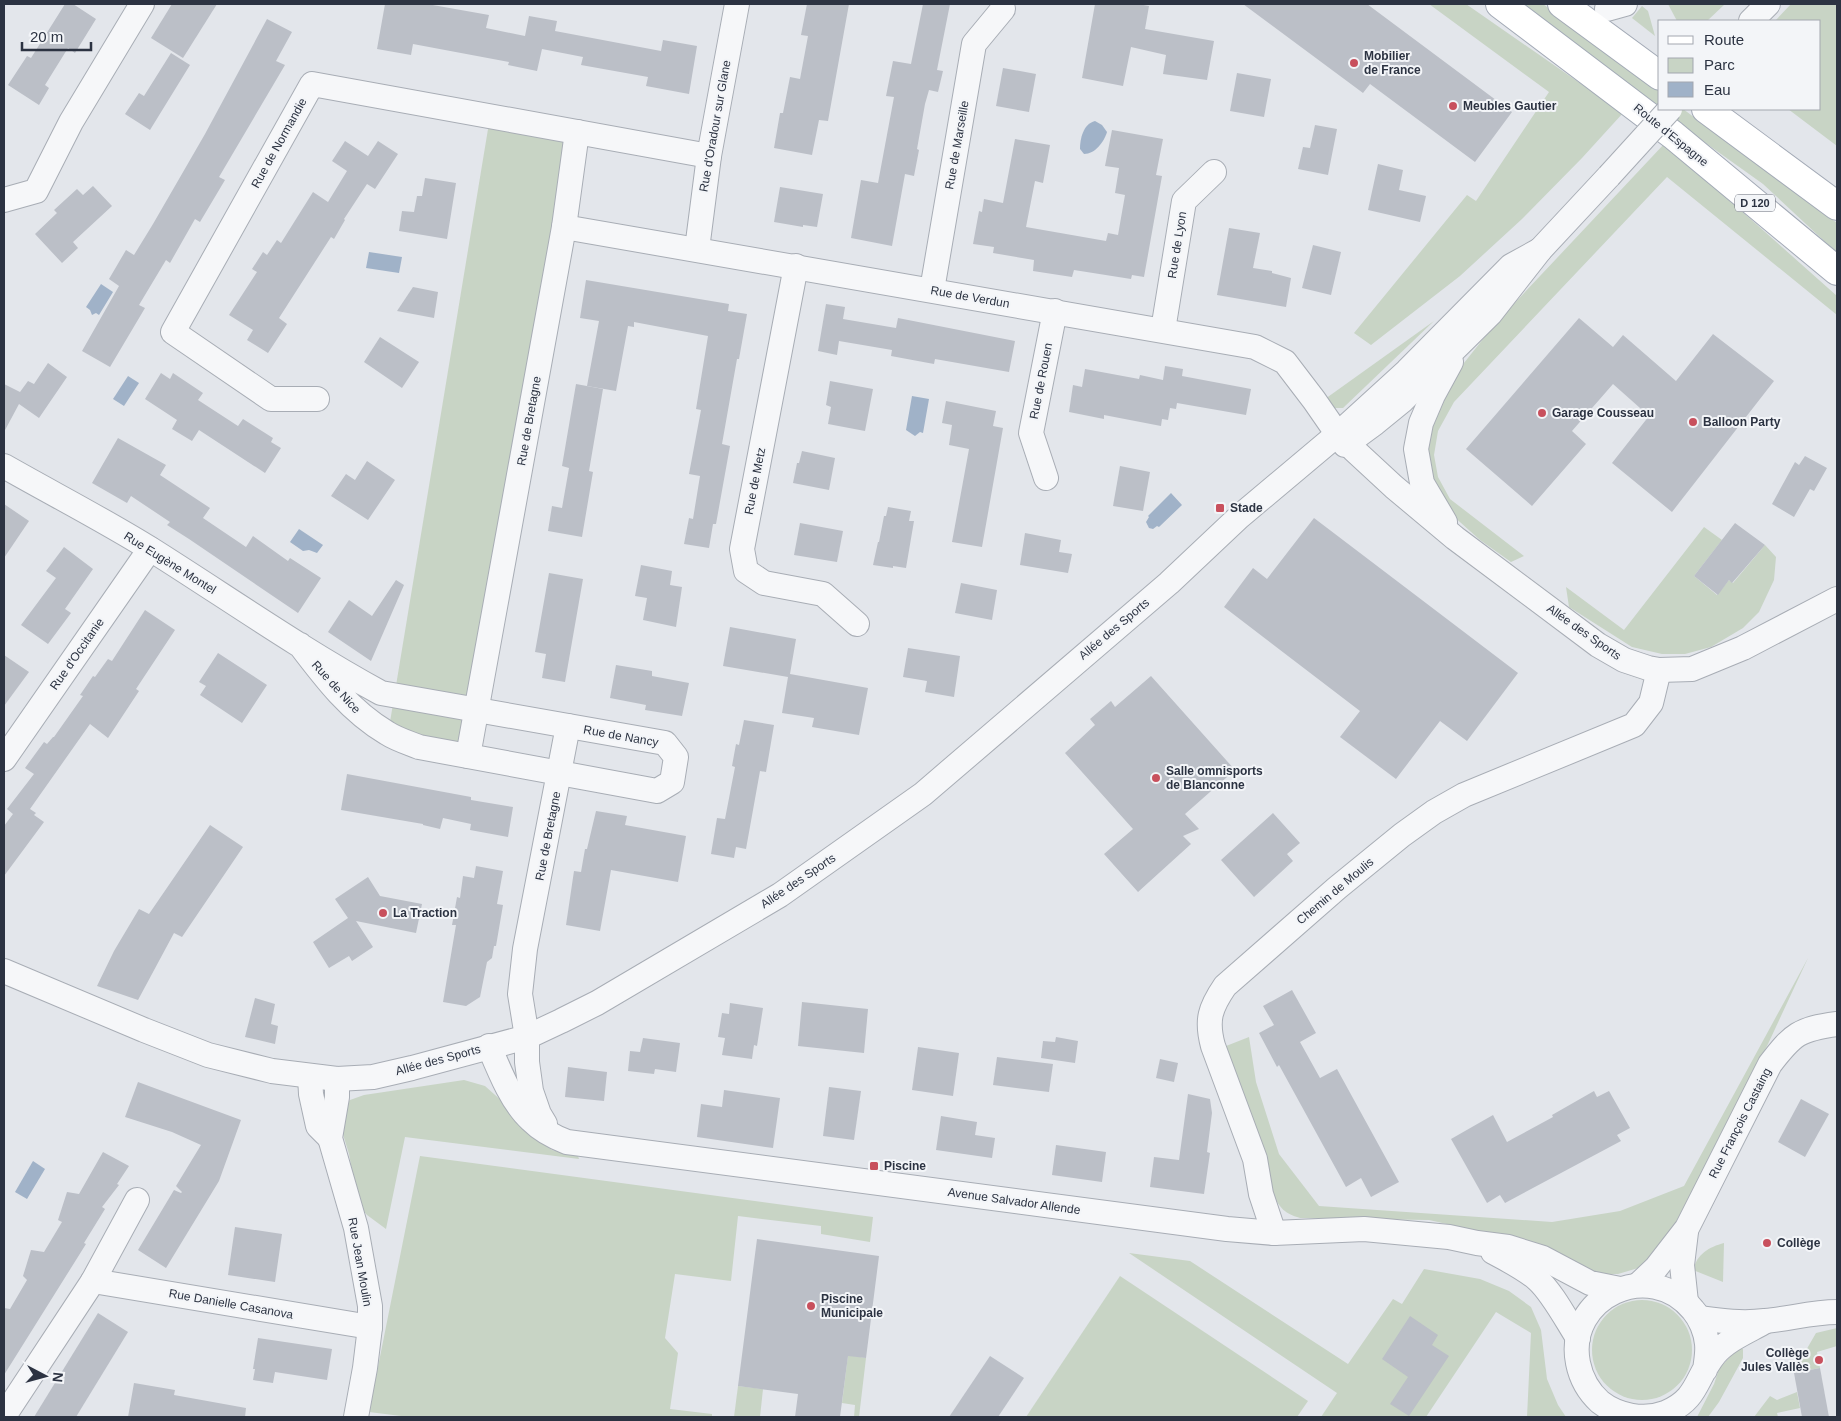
<svg xmlns="http://www.w3.org/2000/svg" width="1841" height="1421" viewBox="0 0 1841 1421" font-family="Helvetica,sans-serif">
	<rect width="100%" height="100%" fill="#e3e6eb"/>
	<g fill="#c8d4c5">
		<path d="M1429,4H1466L1623,113L1582,158L1522,219L1460,276L1371,345L1354,333L1467,195L1476,201L1549,92Z"/>
		<path d="M1519,4H1543L1660,92V109H1683L1837,223V253L1763,184L1700,139Z"/>
		<path d="M1668,4H1725L1707,21H1677Z"/>
		<path d="M1791,4H1837V146L1788,109H1820V21H1775Z"/>
		<path d="M1642,6L1648,11L1655,36L1632,18Z"/>
		<path d="M490,117L577,132L468,756L388,734Z"/>
		<path d="M1665,143L1837,296V315L1667,177L1454,402L1438,431L1434,455L1438,477L1450,499L1524,556L1511,562L1480,540L1451,514L1433,487L1425,446L1440,401L1460,368L1495,324Z"/>
		<path d="M1434,321L1343,408H1332L1325,399Z"/>
		<path d="M1704,527L1722,540L1694,576L1717,595L1729,580L1733,583L1765,545L1776,557L1774,580L1759,612L1743,628L1711,647L1685,654H1662L1632,647L1569,607L1566,587L1624,630Z"/>
		<path d="M1808,958L1768,1044L1672,1230L1645,1266L1618,1274H1594L1514,1239L1429,1220L1300,1218C1284,1213 1281,1209 1273,1195L1221,1048L1249,1037L1256,1082L1279,1154L1319,1206L1552,1222L1620,1211L1684,1186Z"/>
		<path d="M464,1080L485,1086L512,1110L536,1139L552,1150L578,1156L579,1159L405,1137L386,1229L367,1215L358,1204L349,1154L342,1131L343,1109L350,1100L364,1095Z"/>
		<path d="M420,1156L873,1217L870,1242L821,1234V1226L738,1216L731,1281L675,1274L665,1338L678,1353L670,1409L712,1414V1417H409L369,1412Z"/>
		<path d="M1724,1243L1723,1282L1693,1270C1697,1254 1709,1247 1724,1243Z"/>
		<path d="M1129,1253L1190,1261L1348,1364L1393,1299L1402,1304L1424,1269L1480,1279L1509,1291L1531,1307L1541,1330L1547,1379L1558,1405L1566,1417H1527L1531,1333L1496,1312L1426,1417H1321L1337,1393Z"/>
		<path d="M1120,1276L1308,1401L1297,1417H1026Z"/>
		<circle cx="1642" cy="1350" r="50"/>
		<path d="M1837,1328V1346L1817,1352L1820,1368L1793,1373L1816,1333Z"/>
		<path d="M1738,1348L1743,1349V1358L1719,1402L1708,1417H1697L1714,1384L1719,1369Z"/>
		<path d="M848,1355L866,1358L859,1417H854L855,1405L842,1403Z"/>
		<path d="M738,1386L763,1389L760,1417H734Z"/>
		<path d="M1797,1392L1800,1408L1777,1413L1778,1417H1754L1770,1396L1777,1400Z"/>
	</g>
	<g fill="#a0b2c8">
		<path d="M1095,121L1102,125L1107,132C1104,142 1095,154 1084,154L1080,149C1080,139 1083,124 1095,121Z"/>
		<path d="M369,252L402,257L399,273L366,268Z"/>
		<path d="M101,284L113,292L99,315L96,313L92,315L90,310L86,307Z"/>
		<path d="M128,376L139,383L124,406L113,399Z"/>
		<path d="M912,396L929,399L923,433L920,432L915,436L906,430Z"/>
		<path d="M1171,493L1182,505L1159,527L1157,526L1153,529L1149,528L1146,522L1149,517L1148,516Z"/>
		<path d="M299,529L323,545L317,553L309,550L303,551L290,542Z"/>
		<path d="M33,1161L45,1169L27,1199L15,1192Z"/>
	</g>
	<g fill="#bbbfc7">
		<path d="M65,4H73L96,19L75,53L68,48L45,85L49,88L39,105L8,85L27,56L31,58Z"/>
		<path d="M172,4H217L183,58L151,38Z"/>
		<path d="M385,4H427L489,15L486,28L525,36L529,16L557,21L555,31L661,51L663,40L697,46L689,94L646,86L648,77L581,65L583,57L542,49L537,71L508,65L509,62L413,44L411,55L377,49Z"/>
		<path d="M807,4H849L828,121L819,120L812,155L774,148L780,113H783L790,77L800,79L808,36L801,35Z"/>
		<path d="M923,4H950L937,70L943,71L938,92L929,90L925,104L917,149L919,150L914,176L905,174L892,246L851,238L861,180L878,183L894,97L886,96L893,61L911,64Z"/>
		<path d="M1095,4H1138L1149,6L1145,29L1214,41L1207,80L1163,74L1166,55L1131,47L1123,86L1082,78Z"/>
		<path d="M1243,4H1367L1512,112L1475,162L1370,84L1363,93Z"/>
		<path d="M267,19L292,32L276,61L285,65L219,177L225,180L200,222L195,219L170,263L166,260L139,305L145,308L110,367L82,351L119,286L109,279L126,250L134,255L153,224L205,134Z"/>
		<path d="M171,53L190,65L150,130L125,114L139,93L144,96Z"/>
		<path d="M1003,68L1036,74L1029,112L996,106Z"/>
		<path d="M1237,73L1271,79L1264,117L1230,111Z"/>
		<path d="M1315,125L1337,129L1328,175L1298,169L1303,147L1310,148Z"/>
		<path d="M1112,130L1163,139L1156,175L1162,176L1144,277L1132,275L1131,279L1074,270L1072,277L1033,271L1034,260L993,253L994,247L973,244L979,211L982,212L984,199L1003,203L1015,139L1050,145L1043,183L1035,181L1026,227L1106,241L1108,233L1118,235L1125,195L1115,193L1119,168L1105,166Z"/>
		<path d="M345,141L368,156L378,141L398,154L375,189L367,184L344,219L345,220L334,239L331,237L279,318L287,324L268,353L247,340L253,330L229,315L257,272L252,269L263,252L267,255L277,240L281,243L313,192L328,202L347,171L332,161Z"/>
		<path d="M1378,164L1403,170L1399,190L1426,196L1420,222L1368,210Z"/>
		<path d="M425,178L456,183L447,239L399,231L402,211L414,212L417,196H422Z"/>
		<path d="M93,186L112,206L73,242L78,248L62,263L35,234L57,213L54,210L77,189L83,195Z"/>
		<path d="M780,187L823,194L817,227L803,225V227L774,222Z"/>
		<path d="M1229,228L1260,233L1253,268L1272,271V273L1291,278L1286,307L1217,295Z"/>
		<path d="M1313,245L1341,252L1331,295L1302,288Z"/>
		<path d="M586,280L729,304L728,311L747,314L739,359H737L722,444L730,446L716,524H713L709,548L684,544L689,518L693,519L700,476L689,474L701,410L696,409L708,336L634,322V327L628,326L616,391L587,386L599,321L580,318Z"/>
		<path d="M413,287L438,292L434,318L397,311Z"/>
		<path d="M826,304L845,307L843,319L896,328L898,318L1015,341L1009,372L935,359L934,364L891,356L892,350L839,341L837,355L818,351Z"/>
		<path d="M1579,318L1613,347L1623,335L1676,381L1713,334L1774,381L1672,512L1612,463L1649,416L1613,384L1572,431L1586,444L1532,506L1466,449Z"/>
		<path d="M380,337L419,362L402,388L364,362Z"/>
		<path d="M48,363L67,377L39,418L19,404L4,432V384L20,392L28,381L34,384Z"/>
		<path d="M1165,366L1183,369L1182,376L1251,389L1246,415L1177,403L1176,409L1170,408L1168,420L1162,419L1161,426L1104,415V419L1069,412L1073,385L1082,387L1085,369L1139,379L1140,375L1163,380Z"/>
		<path d="M161,373L170,379L173,373L203,393L198,400L238,426L243,419L273,438L271,442L281,448L265,473L199,430L192,441L172,429L177,420L145,399Z"/>
		<path d="M830,381L873,389L865,431L828,424L831,407L826,405Z"/>
		<path d="M576,384L603,389L589,471L593,472L582,537L548,531L552,506L562,508L569,468L562,466Z"/>
		<path d="M946,401L996,411L993,426L1003,428L982,547L952,542L969,449L949,445L952,425L942,423Z"/>
		<path d="M118,438L166,465L160,475L210,508L203,518L246,547L253,536L288,561L290,558L321,578L298,613L189,539L167,525L170,522L131,496L127,503L92,483Z"/>
		<path d="M802,451L835,458L829,490L793,483L797,463H799Z"/>
		<path d="M1805,456L1827,468L1814,491L1810,489L1794,517L1772,504L1795,462L1799,465Z"/>
		<path d="M367,461L395,480L368,520L331,496L346,474L355,480Z"/>
		<path d="M1120,466L1150,472L1143,511L1113,506Z"/>
		<path d="M4,504L29,521L4,558Z"/>
		<path d="M888,507L911,511L909,521H914L906,568L893,566V568L873,565L878,542H879L884,516H886Z"/>
		<path d="M1314,518L1518,673L1467,741L1440,721L1396,779L1340,737L1360,711L1224,607L1253,568L1267,579Z"/>
		<path d="M800,523L843,531L837,562L794,555Z"/>
		<path d="M1735,523L1765,545L1732,583L1729,580L1718,595L1694,576Z"/>
		<path d="M1025,533L1061,540L1059,552L1072,554L1068,573L1020,565Z"/>
		<path d="M64,547L93,569L65,609L71,613L48,644L21,625L56,578L46,571Z"/>
		<path d="M641,565L672,571L670,585L682,587L676,627L643,620L647,598L635,596Z"/>
		<path d="M549,573L583,579L565,682L542,678L546,654L535,652Z"/>
		<path d="M396,580L404,585L371,661L328,632L349,600L372,616Z"/>
		<path d="M961,583L997,590L992,620L955,613Z"/>
		<path d="M145,610L175,630L136,689L139,691L108,738L90,724L30,809L36,813L34,815L44,822L4,876V826L13,814L7,809L34,774L25,768L44,742L47,744L53,737H54L83,696L80,695L93,676L95,677L108,659L112,661Z"/>
		<path d="M730,627L796,639L790,674L868,688L859,735L812,727L814,718L782,713L788,677L723,666Z"/>
		<path d="M908,648L960,656L954,697L925,692L927,681L903,677Z"/>
		<path d="M218,653L267,685L242,723L200,695L206,686L199,682Z"/>
		<path d="M4,655L29,672L4,706Z"/>
		<path d="M616,665L652,671V676L689,683L682,716L645,710L646,705L610,698Z"/>
		<path d="M1151,676L1235,770L1185,814L1199,829L1183,836L1191,844L1138,892L1104,854L1133,829L1065,753L1095,725L1090,719L1111,701L1115,707Z"/>
		<path d="M744,720L774,725L766,772L760,771L746,849L736,847L734,858L711,854L717,818L725,819L735,767L732,766L736,744L739,745Z"/>
		<path d="M347,774L471,797V800L513,807L508,837L470,830L471,824L443,818L440,829L423,825V824L341,810Z"/>
		<path d="M596,811L627,816L625,825L686,836L678,882L611,870L600,931L566,925L574,871L581,872L585,849H587Z"/>
		<path d="M1273,813L1300,843L1287,854L1293,861L1254,897L1221,860Z"/>
		<path d="M210,825L243,847L182,937L174,933L138,1000L97,986L114,951L139,909L149,914Z"/>
		<path d="M476,866L503,871L497,904L503,905L496,946H494L492,958L487,962L480,997L466,1006L443,1002L456,925H452L457,897L460,898L463,876L474,878Z"/>
		<path d="M368,877L380,896L422,904L416,933L356,921L373,947L352,961L349,956L329,968L313,942L348,918L335,899Z"/>
		<path d="M1292,990L1316,1033L1300,1042L1320,1078L1337,1069L1399,1182L1371,1197L1361,1178L1346,1187L1279,1065L1277,1067L1259,1033L1274,1025L1263,1006Z"/>
		<path d="M255,998L275,1004L271,1024L278,1026L275,1044L245,1037Z"/>
		<path d="M802,1002L868,1009L864,1053L798,1046Z"/>
		<path d="M730,1003L763,1008L757,1046L754,1045L752,1059L722,1055L725,1038L718,1037L722,1013L729,1014Z"/>
		<path d="M1056,1037L1078,1041L1075,1063L1041,1058L1043,1041L1055,1042Z"/>
		<path d="M643,1038L680,1043L676,1072L655,1069L654,1074L628,1071L630,1051L640,1052Z"/>
		<path d="M918,1047L959,1053L953,1096L912,1090Z"/>
		<path d="M997,1057L1053,1064L1049,1092L993,1085Z"/>
		<path d="M1160,1059L1178,1063L1174,1082L1156,1078Z"/>
		<path d="M568,1067L607,1072L604,1101L565,1097Z"/>
		<path d="M138,1082L241,1120L219,1181L166,1268L138,1250L174,1190L181,1193L182,1192L176,1186L201,1145L172,1132L125,1117Z"/>
		<path d="M829,1087L861,1091L854,1140L823,1136Z"/>
		<path d="M724,1090L780,1098L773,1148L697,1137L701,1104L722,1107Z"/>
		<path d="M1594,1091L1597,1097L1609,1091L1630,1128L1617,1135L1621,1141L1505,1203L1500,1195L1487,1203L1451,1139L1493,1115L1507,1142L1553,1117L1552,1115Z"/>
		<path d="M1188,1094L1210,1099L1212,1113L1207,1152L1210,1153L1204,1194L1150,1187L1154,1157L1179,1160Z"/>
		<path d="M1801,1099L1829,1114L1805,1157L1778,1142Z"/>
		<path d="M941,1116L977,1122L975,1135L995,1138L992,1158L936,1150Z"/>
		<path d="M1056,1145L1106,1152L1102,1182L1052,1175Z"/>
		<path d="M103,1152L129,1166L117,1184L119,1185L102,1207L105,1209L84,1243L86,1244L4,1375V1308L10,1309L27,1280L23,1276L31,1250L44,1252L62,1222L58,1220L67,1192L79,1194Z"/>
		<path d="M235,1227L282,1234L275,1282L228,1275Z"/>
		<path d="M757,1239L879,1256L866,1358L848,1356L840,1417H795L798,1394L738,1386Z"/>
		<path d="M98,1313L128,1332L76,1417H34Z"/>
		<path d="M1410,1316L1438,1335L1432,1345L1449,1356L1409,1416L1390,1404L1408,1377L1382,1359Z"/>
		<path d="M258,1338L332,1349L327,1380L275,1372L273,1383L253,1380L255,1369H253Z"/>
		<path d="M990,1356L1024,1378L998,1417H949Z"/>
		<path d="M1820,1368L1829,1417H1802L1794,1373Z"/>
		<path d="M134,1383L175,1390L174,1395L246,1408L245,1417H128Z"/>
	</g>
	<g fill="none" stroke-linecap="round" stroke-linejoin="round">
		<g stroke="#a8adb5" stroke-width="26">
			<g id="minor">
				<path d="M1607,9L1625,4"/>
				<path d="M1751,21L1768,4"/>
				<path d="M4,200L36,191L71,122L142,4"/>
				<path d="M564,227L1255,347L1285,362L1314,400L1332,426L1354,450L1394,487L1455,538L1598,645L1624,660L1648,668L1659,670L1692,669L1743,648L1837,599"/>
				<path d="M697,249L709,156L737,4"/>
				<path d="M796,266L742,549L746,571L764,583L823,594L857,624"/>
				<path d="M932,290L974,44L1003,9"/>
				<path d="M1163,330L1184,201L1214,172"/>
				<path d="M317,399H271L173,332L312,84L709,156"/>
				<path d="M1345,445L1375,423L1402,401L1490,314L1540,250L1609,176"/>
				<path d="M4,466C53,494 104,520 152,550C228,598 302,650 381,693L665,743L676,757L672,782L657,791L419,747C409,743 396,739 387,733C350,711 325,678 300,645"/>
				<path d="M1046,478L1031,433L1055,311"/>
				<path d="M1445,522L1422,483L1416,449L1421,423L1433,395L1451,362"/>
				<path d="M468,756L564,227L577,132"/>
				<path d="M4,759L150,549"/>
				<path d="M4,971L144,1030L208,1055L272,1071L337,1079L373,1077L412,1068L527,1037L561,1021L597,1003L780,895L923,794L1169,583L1239,517L1339,433L1407,371L1511,266L1540,250"/>
				<path d="M489,1046C499,1070 512,1103 531,1120C541,1130 554,1137 567,1142L1227,1229L1274,1233L1364,1229L1449,1237L1477,1243L1508,1247L1543,1258L1590,1283L1620,1289"/>
				<path d="M310,1076L311,1094L318,1126L330,1138"/>
				<path d="M337,1079V1097L330,1138L356,1228L370,1306V1327L365,1368L356,1417"/>
				<path d="M545,1124L539,1114L531,1091L527,1062V1037L520,994L525,949L568,726"/>
				<path d="M137,1200L93,1281L370,1327"/>
				<path d="M1686,1232L1682,1265L1686,1302"/>
				<path d="M1274,1233L1261,1194L1255,1159L1213,1046C1206,1020 1210,1008 1225,986L1337,888L1402,835L1434,812L1464,795L1634,725L1651,703L1659,670"/>
				<path d="M1493,1252C1508,1260 1524,1268 1537,1279C1552,1292 1567,1321 1578,1338"/>
				<path d="M1638,1285L1656,1268L1687,1228L1770,1064C1793,1034 1799,1029 1837,1024"/>
				<path d="M1699,1318C1721,1321 1742,1324 1765,1321C1790,1319 1811,1312 1837,1312"/>
				<path d="M1705,1370C1706,1362 1708,1352 1707,1344C1706,1332 1700,1318 1693,1310C1650,1257 1565,1297 1578,1363C1581,1378 1589,1392 1600,1402C1618,1416 1644,1421 1665,1413C1699,1399 1695,1378 1715,1354C1728,1339 1749,1331 1766,1321"/>
				<path d="M4,1416L93,1281"/>
			</g>
		</g>
		<g stroke="#a3aab6" stroke-width="30">
			<g id="major">
				<path d="M1500,4L1673,135L1837,271"/>
				<path d="M1562,4L1660,76"/>
				<path d="M1706,109L1837,206"/>
			</g>
		</g>
		<use href="#minor" stroke="#f6f7f9" stroke-width="24"/>
		<use href="#major" stroke="#fff" stroke-width="28"/>
		<g stroke="#a8adb5" stroke-width="26" stroke-linecap="butt">
			<path id="minor-bridge" d="M1609,176L1670,109"/>
		</g>
		<use href="#minor-bridge" stroke="#f6f7f9" stroke-width="24"/>
	</g>
	<g fill="#c8505d" stroke="#f3f5f8" stroke-width="2">
		<circle cx="1354" cy="63" r="5"/>
		<circle cx="1453" cy="106" r="5"/>
		<circle cx="1542" cy="413" r="5"/>
		<circle cx="1693" cy="422" r="5"/>
		<rect x="1215" y="503" width="10" height="10" rx="2.5"/>
		<circle cx="1156" cy="778" r="5"/>
		<circle cx="383" cy="913" r="5"/>
		<rect x="869" y="1161" width="10" height="10" rx="2.5"/>
		<circle cx="1767" cy="1243" r="5"/>
		<circle cx="811" cy="1306" r="5"/>
		<circle cx="1819" cy="1360" r="5"/>
	</g>
	<g text-anchor="middle" dominant-baseline="central" stroke-width="4" stroke-linejoin="round" paint-order="stroke">
		<rect fill="#f3f5f8" stroke="#686d79" stroke-width="1" x="1735" y="194.5" width="40" height="17" rx="4"/>
		<g font-size="11" font-weight="bold" fill="#2c3342">
			<text x="1755" y="203">D 120</text>
		</g>
		<g font-size="12" font-weight="bold" fill="#2c3342" stroke="#f3f5f8" text-anchor="start">
			<text x="1364" y="56">Mobilier<tspan x="1364" dy="14">de France</tspan></text>
			<text x="1463" y="106">Meubles Gautier</text>
			<text x="1552" y="413">Garage Cousseau</text>
			<text x="1703" y="422">Balloon Party</text>
			<text x="1230" y="508">Stade</text>
			<text x="1166" y="771">Salle omnisports<tspan x="1166" dy="14">de Blanconne</tspan></text>
			<text x="393" y="913">La Traction</text>
			<text x="884" y="1166">Piscine</text>
			<text x="1777" y="1243">Collège</text>
			<text x="821" y="1299">Piscine<tspan x="821" dy="14">Municipale</tspan></text>
			<text x="1809" y="1353" text-anchor="end">Collège<tspan x="1809" dy="14">Jules Vallès</tspan></text>
		</g>
		<g font-size="12" fill="#2c3342" stroke="#f3f5f8">
			<text transform="translate(715 126) rotate(-80)">Rue d'Oradour sur Glane</text>
			<text transform="translate(1671 135) rotate(39)">Route d'Espagne</text>
			<text transform="translate(279 143) rotate(-61)">Rue de Normandie</text>
			<text transform="translate(957 145) rotate(-80)">Rue de Marseille</text>
			<text transform="translate(1177 245) rotate(-81)">Rue de Lyon</text>
			<text transform="translate(970 297) rotate(10)">Rue de Verdun</text>
			<text transform="translate(1041 381) rotate(-79)">Rue de Rouen</text>
			<text transform="translate(529 421) rotate(-80)">Rue de Bretagne</text>
			<text transform="translate(755 481) rotate(-79)">Rue de Metz</text>
			<text transform="translate(170 563) rotate(32)">Rue Eugène Montel</text>
			<text transform="translate(1114 629) rotate(-40)">Allée des Sports</text>
			<text transform="translate(1584 632) rotate(35)">Allée des Sports</text>
			<text transform="translate(77 654) rotate(-55)">Rue d'Occitanie</text>
			<text transform="translate(336 687) rotate(48)">Rue de Nice</text>
			<text transform="translate(621 736) rotate(10)">Rue de Nancy</text>
			<text transform="translate(548 836) rotate(-79)">Rue de Bretagne</text>
			<text transform="translate(798 881) rotate(-34)">Allée des Sports</text>
			<text transform="translate(1335 891) rotate(-40)">Chemin de Moulis</text>
			<text transform="translate(438 1060) rotate(-15)">Allée des Sports</text>
			<text transform="translate(1740 1123) rotate(-63)">Rue François Castaing</text>
			<text transform="translate(1014 1201) rotate(8)">Avenue Salvador Allende</text>
			<text transform="translate(360 1262) rotate(80)">Rue Jean Moulin</text>
			<text transform="translate(231 1304) rotate(10)">Rue Danielle Casanova</text>
		</g>
	</g>
	<rect width="1841" height="1421" fill="none" stroke="#2c3342" stroke-width="10"/>
	<rect x="1658" y="20" width="162" height="90" fill="#f3f5f8" stroke="#a3a7af"/>
	<rect x="1668" y="36" width="25" height="8" fill="#ffffff" stroke="#a3a7af"/>
	<text x="1704" y="45" font-size="15" fill="#2c3342">Route</text>
	<rect x="1668" y="58" width="25" height="15" fill="#c8d4c5" stroke="#a3a7af"/>
	<text x="1704" y="70" font-size="15" fill="#2c3342">Parc</text>
	<rect x="1668" y="82" width="25" height="15" fill="#a0b2c8" stroke="#a3a7af"/>
	<text x="1704" y="95" font-size="15" fill="#2c3342">Eau</text>
	<g transform="translate(45 1376) rotate(96)" stroke="#f3f5f8" stroke-width="4" paint-order="stroke">
	<path d="M0-4L9 19L0 12L-9 19Z" fill="#2c3342"/>
	<text y="-8" font-size="14" font-weight="bold" text-anchor="middle" fill="#2c3342">N</text>
	</g>
	<path d="M22 42v8h69v-8" fill="none" stroke="#2c3342" stroke-width="2.5"/>
	<text x="30" y="42" font-size="15" fill="#2c3342" stroke="#f3f5f8" stroke-width="4" paint-order="stroke">20 m</text>
</svg>
